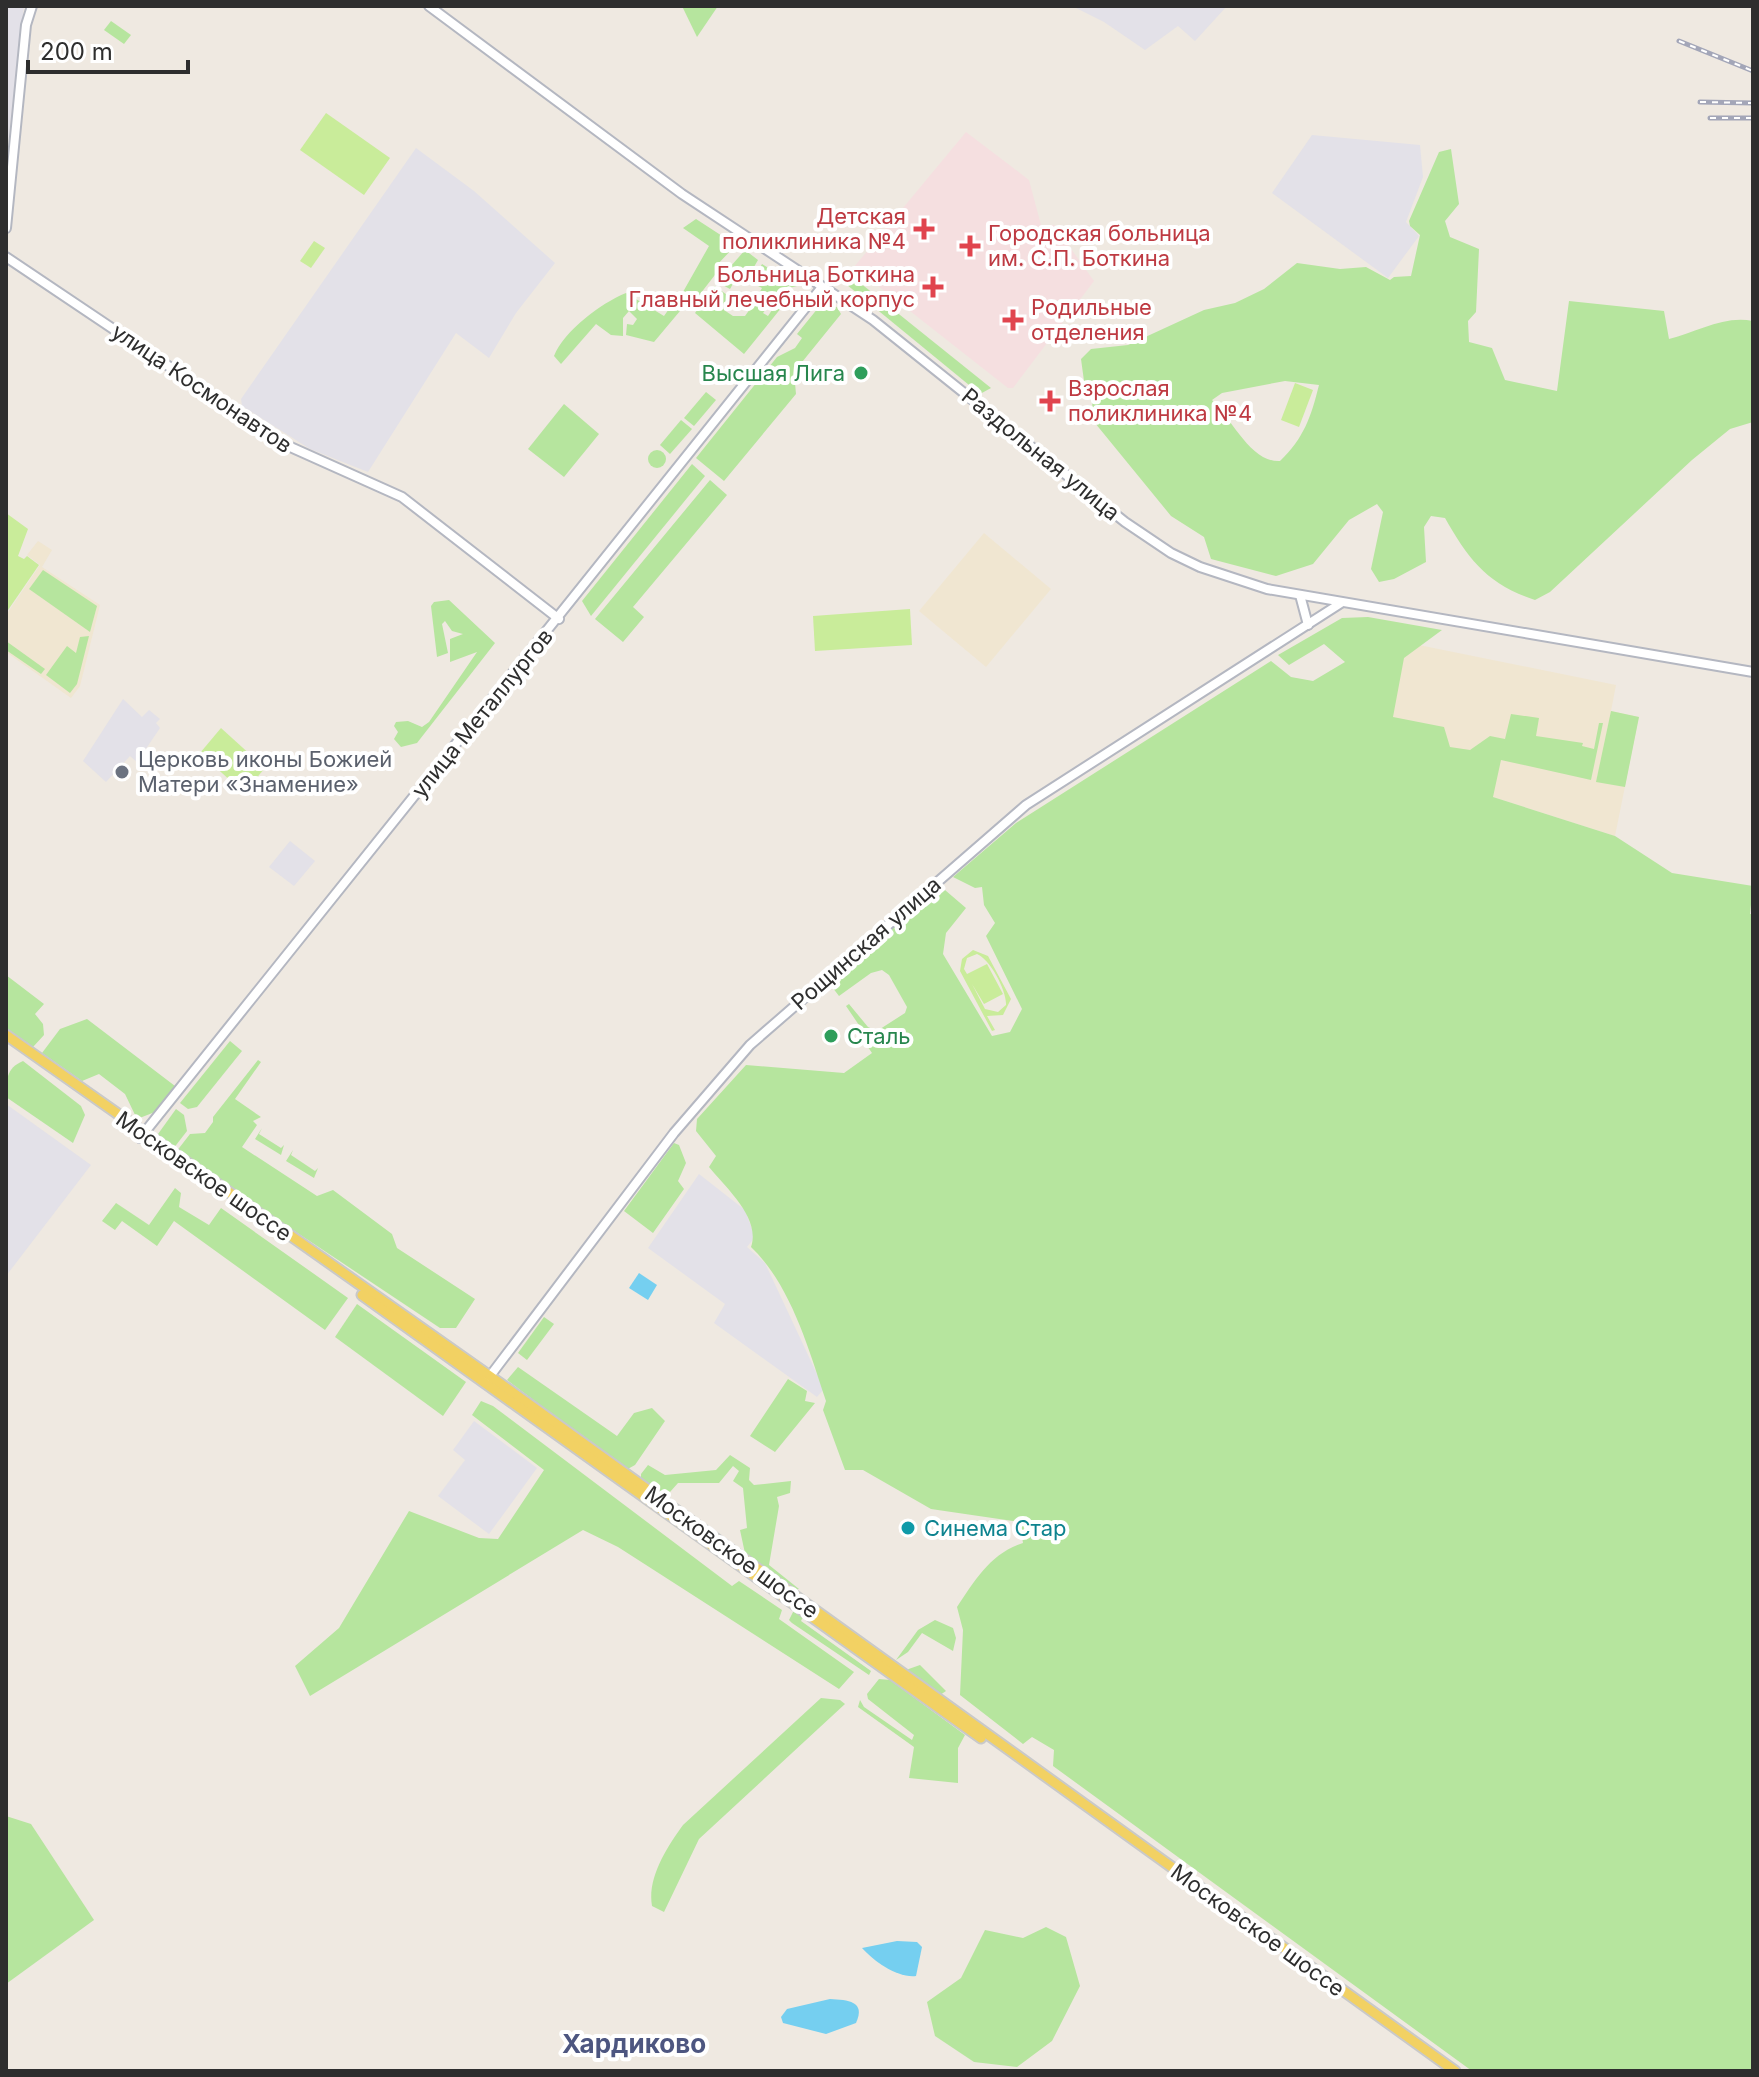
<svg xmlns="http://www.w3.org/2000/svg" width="1759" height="2077" viewBox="0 0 1759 2077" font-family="Inter,sans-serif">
	<rect width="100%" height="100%" fill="#efe9e1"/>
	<g fill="#e3e1e8">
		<path d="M6,6H24L6,161Z"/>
		<path d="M1072,6H1227L1195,41L1178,26L1145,50L1104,22Z"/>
		<path d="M1312,135L1420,145L1423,177L1406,222L1419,236L1388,278L1272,193Z"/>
		<path d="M416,148L474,191L555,263L516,313L489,358L456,333L368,472L310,449L242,406L241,399Z"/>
		<path d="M123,699L142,717L149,710L160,719L156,723L160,728L137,762L130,756L106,782L83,761Z"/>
		<path d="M290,841L315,861L294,886L269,867Z"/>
		<path d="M6,1104L91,1165L6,1276Z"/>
		<path d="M699,1174L745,1210L755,1237L747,1247L765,1263L824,1389L817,1397L714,1323L725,1304L648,1248Z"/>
		<path d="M474,1421L537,1468L489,1534L438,1496L465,1460L453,1450Z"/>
	</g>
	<g fill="#f0e6d1">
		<path d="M984,533L1051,589L986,667L919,611Z"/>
		<path d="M38,541L52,550L42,567L100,605L80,686L71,698L6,652V615L40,565L27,555Z"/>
		<path d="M1404,642L1616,685L1611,711L1639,717L1615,836L1493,797L1388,720Z"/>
	</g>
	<path fill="#f5dfe0" d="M966,132L1029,180L1041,225H1054L1094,281L1013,388H1008L854,267Z"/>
	<g fill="#b6e59e" fill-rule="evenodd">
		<path d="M682,6H718L697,37Z"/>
		<path d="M111,21L131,35L124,44L104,30Z"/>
		<path d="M1451,149L1459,204L1445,221L1450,237L1479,249L1476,312L1468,321L1469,342L1492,348L1505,380L1557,391L1569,301L1664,311L1669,339C1697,332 1724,315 1753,321V422L1730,429L1692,460L1550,592L1535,600C1487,584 1469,560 1445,518L1431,516L1424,527L1426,562L1394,579L1379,582L1371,569L1383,512L1377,504L1349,520L1313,564L1276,576L1211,559L1204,537L1171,516L1095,423L1089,383L1084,381L1081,359L1091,349L1128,345L1204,310L1235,303L1264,289L1297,263L1340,269L1366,267L1390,280L1394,277L1411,276L1420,235L1410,226L1409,221L1439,152ZM1285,381L1319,385C1311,417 1304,438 1280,461C1251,463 1232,419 1212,400L1222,393Z"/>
		<path d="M696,219L736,245L715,267L718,271L690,307L679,299L709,246L683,228Z"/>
		<path d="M745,250L758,260L747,279L738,275L730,289L717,282Z"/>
		<path d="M762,264L797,286L789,288L794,292L744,354L695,313L715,286L727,295L724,310L733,316H745L755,302L766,309L763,313L768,316L772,310L755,300L762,288L752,283Z"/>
		<path d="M844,270L991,388L980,394L841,280Z"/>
		<path d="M626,293L664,316L676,299L685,305L654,342L626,335L627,324L633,325L637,319L629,311L623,318V336L611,335L596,324L561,364L554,356C564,331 601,303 626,293Z"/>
		<path d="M827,305L837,307L841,314L794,372L796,394L724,481L696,458L777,357L795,348L802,338L797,334L818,308Z"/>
		<path d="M706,392L716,400L694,426L684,418Z"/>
		<path d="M564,404L599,434L564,477L528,449Z"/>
		<path d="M681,420L692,429L670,454L660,445Z"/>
		<circle cx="657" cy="459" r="9"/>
		<path d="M692,464L705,476L591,616L582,601Z"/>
		<path d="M710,480L727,495L633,607L644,617L623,642L595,619Z"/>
		<path d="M43,570L97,606L90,632L29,589Z"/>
		<path d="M449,600L495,643L417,743L401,747L394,739L398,732L394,726L396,722L408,721L422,727L429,722L477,652L450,662V639L463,634L452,631L445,621L442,624L448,653L437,657L431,606L434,602Z"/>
		<path d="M1368,617L1442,630L1404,658L1393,717L1444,727L1450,747L1470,750L1490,736L1505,739L1511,714L1539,718L1536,736L1583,743L1582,746L1594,749L1599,723H1603L1591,780L1501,760L1493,797L1615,836L1672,873L1753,886L1750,914H1753V2071H1472L1053,1766L1054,1750L1032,1737L1023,1744L960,1695L963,1630L957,1607C975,1580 991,1553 1023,1543L1020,1522L931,1509L863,1470H845L823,1410L826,1401C809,1350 791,1285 751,1247C761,1218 726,1188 709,1167L716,1156L696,1131L697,1119L746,1065L844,1073L872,1053L859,1034L863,1031L846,1006L849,1004L868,1027L877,1031L905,1013L907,1007L889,975L882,970L871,973L839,996L829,983L917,905L945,890L966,908L946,933L943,954L992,1036L1010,1032L1022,1009L986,936L995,923L984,905L982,887L975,888L953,877L1016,823L1271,661L1291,677L1313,681L1345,662L1324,644L1289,665L1278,655L1342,618Z"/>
		<path d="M89,636L77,684L70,693L46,675L67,646L76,653L80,637Z"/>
		<path d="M6,641L45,669L41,674L6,650Z"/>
		<path d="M1611,711L1639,717L1625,787L1596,782Z"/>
		<path d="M6,975L44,1004L35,1014L43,1024L44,1035L33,1047L6,1028Z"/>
		<path d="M87,1019L175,1086L155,1112L137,1119L125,1094L99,1074L82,1081L42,1053L60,1029Z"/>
		<path d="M230,1041L242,1051L197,1107L188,1109L180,1103Z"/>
		<path d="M258,1060L261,1062L235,1099L261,1117L253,1121L257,1125L242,1147L317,1196L333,1190L392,1234L397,1248L475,1299L456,1328H440L176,1152L190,1134L205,1133L213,1122V1117Z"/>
		<path d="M23,1061L81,1106L85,1115L73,1143L6,1097C6,1081 6,1068 23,1061Z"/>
		<path d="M176,1109L184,1115L187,1131L173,1149L158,1134Z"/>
		<path d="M262,1128L259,1134L281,1148L284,1145L281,1155L255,1139Z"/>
		<path d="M674,1143L679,1145L686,1163L678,1181L684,1189L653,1233L624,1211Z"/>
		<path d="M293,1150L291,1155L315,1171L318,1168L314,1178L286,1161Z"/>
		<path d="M175,1188L181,1193L179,1207L209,1225L221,1208L348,1298L325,1330L174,1221L157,1246L122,1221L115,1230L102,1221L116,1203L149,1225Z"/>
		<path d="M357,1304L466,1382L443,1416L335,1337Z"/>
		<path d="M544,1317L554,1324L527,1360L518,1353Z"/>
		<path d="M518,1367L617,1436L634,1413L652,1408L665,1421L635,1465L626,1470L507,1380Z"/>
		<path d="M788,1379L807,1391L805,1401L815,1403L775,1452L750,1436Z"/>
		<path d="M481,1401L493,1406L732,1586L739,1581L782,1610L779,1619L854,1672L839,1689L618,1547L583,1530L310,1696L295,1666L339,1628L409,1511L479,1538L498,1539L544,1470L472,1415Z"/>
		<path d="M730,1455L750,1468L749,1480L754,1485L791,1481L790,1493L777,1497L779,1506L769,1565L799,1589L793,1590L767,1567L746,1558L740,1530L747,1528L743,1488L733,1481L739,1471L733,1466L719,1483H678L670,1492L659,1494L641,1481V1474L648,1465L665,1475L716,1470Z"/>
		<path d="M794,1610L803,1617L801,1621L871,1671L869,1675L792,1623L789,1620Z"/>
		<path d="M935,1620L953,1628L956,1638L953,1651L922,1633L908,1652L896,1660L918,1630Z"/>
		<path d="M920,1665L946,1691L940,1695L903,1671Z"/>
		<path d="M879,1679L890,1680L965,1735L958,1748V1783L909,1778L914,1747L858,1707L860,1700L864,1707L912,1740L914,1735L868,1699L867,1694Z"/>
		<path d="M821,1698L840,1700L845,1704L699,1839L664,1912L652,1906C647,1878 667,1847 683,1825Z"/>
		<path d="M6,1816L31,1824L94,1920L6,1984Z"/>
		<path d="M1046,1927L1066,1937L1080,1986L1052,2041L1017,2067L974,2062L935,2036L927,2002L961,1978L985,1930L1023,1938Z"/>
	</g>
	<g fill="#c9ec9a" fill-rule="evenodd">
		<path d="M326,113L390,158L364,195L300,150Z"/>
		<path d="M314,241L325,248L311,268L300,261Z"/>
		<path d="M1295,383L1313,390L1299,427L1281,420Z"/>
		<path d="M6,513L28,529L18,556L24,559L27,556L39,565L6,613Z"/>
		<path d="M910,609L912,645L815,651L813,616Z"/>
		<path d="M221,728L265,768L244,793L200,753Z"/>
		<path d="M973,950L988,956L1011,999L1003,1015L987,1016L995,1030L992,1031L960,971L962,959ZM977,954C990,959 1007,991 1006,1005L998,1012L985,1009L972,984L984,1004L1003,994L987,964L967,974L964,969L967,958Z"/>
	</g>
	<g fill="#75cff0">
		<path d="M639,1273L657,1285L648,1300L629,1288Z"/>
		<path d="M897,1941L917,1942L922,1947L916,1976C897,1978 875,1962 862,1948Z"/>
		<path d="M830,1999C848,2000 866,2001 856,2023L826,2034L783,2023L781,2017L787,2009Z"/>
	</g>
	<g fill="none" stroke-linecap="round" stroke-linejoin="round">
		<g stroke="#b4b7c1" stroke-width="12">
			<g id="secondary">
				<path d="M429,6L682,194L873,320L1125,522L1171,553L1200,567L1267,589L1753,672"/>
				<path d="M6,228L26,25L32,6"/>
				<path d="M6,257L286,445L402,497L559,619"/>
				<path d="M1300,595L1308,625"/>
				<path d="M140,1138L822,287"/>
				<path d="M487,1380L674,1133L750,1045L1026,805L1341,603"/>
			</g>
		</g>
		<g stroke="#c9c9c9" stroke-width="13">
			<g id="primary">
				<path d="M6,1035L501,1384L1455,2071"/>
				<path d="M362,1295L981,1738"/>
			</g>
		</g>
		<use href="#secondary" stroke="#fff" stroke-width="8"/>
		<use href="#primary" stroke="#f2d163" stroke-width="9"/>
		<g stroke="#a3a6b8" stroke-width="5">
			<g id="rail">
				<path d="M1679,41L1753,71"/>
				<path d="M1700,102L1753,103"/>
				<path d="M1710,118H1753"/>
			</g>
		</g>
		<use href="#rail" stroke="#fff" stroke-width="2" stroke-dasharray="6" stroke-linecap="butt"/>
	</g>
	<g fill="#e0444e" stroke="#fff" stroke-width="3">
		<path d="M920 217h8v8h8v8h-8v8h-8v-8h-8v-8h8z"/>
		<path d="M966 234h8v8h8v8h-8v8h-8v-8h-8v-8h8z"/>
		<path d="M929 275h8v8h8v8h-8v8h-8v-8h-8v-8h8z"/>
		<path d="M1009 308h8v8h8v8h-8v8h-8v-8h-8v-8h8z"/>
		<path d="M1046 389h8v8h8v8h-8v8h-8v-8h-8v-8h8z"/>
	</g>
	<g fill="#2e9e5b" stroke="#fff" stroke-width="3">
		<circle cx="861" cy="373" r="8"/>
		<circle cx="831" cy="1036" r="8"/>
	</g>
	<circle fill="#6b7280" stroke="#fff" stroke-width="3" cx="122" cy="772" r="8"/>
	<circle fill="#0f9aa8" stroke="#fff" stroke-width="3" cx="908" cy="1528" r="8"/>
	<g text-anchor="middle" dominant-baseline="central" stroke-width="8" stroke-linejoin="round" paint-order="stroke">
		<g font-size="22" fill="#be3a42" stroke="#fff" text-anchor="start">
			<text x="906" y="216" text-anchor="end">Детская<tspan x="906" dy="25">поликлиника №4</tspan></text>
			<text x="988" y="233">Городская больница<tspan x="988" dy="25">им. С.П. Боткина</tspan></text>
			<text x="915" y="274" text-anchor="end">Больница Боткина<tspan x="915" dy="25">Главный лечебный корпус</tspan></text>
			<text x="1031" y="307">Родильные<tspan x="1031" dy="25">отделения</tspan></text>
			<text x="1068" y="388">Взрослая<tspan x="1068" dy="25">поликлиника №4</tspan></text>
		</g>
		<g font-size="22" fill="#27864d" stroke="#fff" text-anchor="end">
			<text x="845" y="373">Высшая Лига</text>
			<text x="847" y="1036" text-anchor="start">Сталь</text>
		</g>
		<g font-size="22" fill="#2e2e2e" stroke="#fff">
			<text transform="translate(202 388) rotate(34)">улица Космонавтов</text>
			<text transform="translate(1041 454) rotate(39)">Раздольная улица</text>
			<text transform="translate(482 713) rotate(-51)">улица Металлургов</text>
			<text transform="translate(866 943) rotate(-41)">Рощинская улица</text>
			<text transform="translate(204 1176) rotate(35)">Московское шоссе</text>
			<text transform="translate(732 1552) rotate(36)">Московское шоссе</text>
			<text transform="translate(1258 1930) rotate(36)">Московское шоссе</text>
		</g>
		<g font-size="22" fill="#5b616d" stroke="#fff" text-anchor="start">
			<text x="138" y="759">Церковь иконы Божией<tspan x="138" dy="25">Матери «Знамение»</tspan></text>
		</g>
		<g font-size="22" fill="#0d838f" stroke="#fff" text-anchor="start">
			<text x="924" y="1528">Синема Стар</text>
		</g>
		<g font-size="26" font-weight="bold" fill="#4d5680" stroke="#fff">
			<text x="634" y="2043">Хардиково</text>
		</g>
	</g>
	<rect width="1759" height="2077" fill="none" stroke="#2e2e2e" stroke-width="16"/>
	<path d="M28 60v12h160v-12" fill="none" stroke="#2e2e2e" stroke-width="4"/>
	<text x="40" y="60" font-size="24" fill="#2e2e2e" stroke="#ffffff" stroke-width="6" paint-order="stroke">200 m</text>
</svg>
